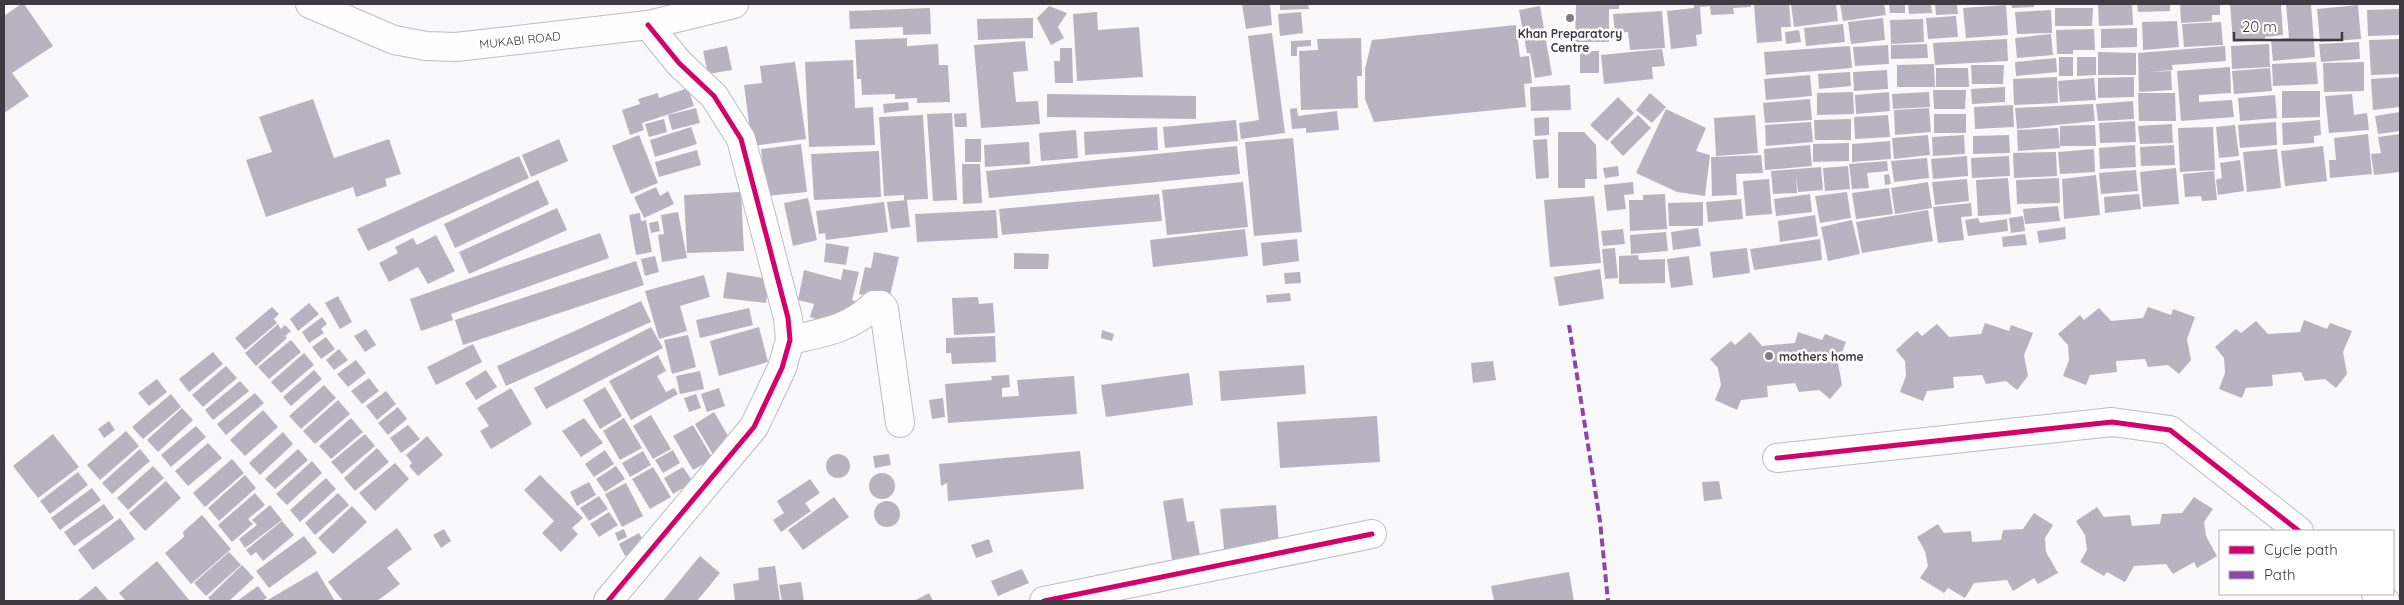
<svg xmlns="http://www.w3.org/2000/svg" width="2404" height="605" viewBox="0 0 2404 605" font-family="Quicksand,sans-serif">
	<rect width="100%" height="100%" fill="#f9f8fb"/>
	<g fill="#b8b3c0">
		<path d="M21,4H24L53,46L12,73L29,96L4,113V16Z"/>
		<path d="M1242,4H1270L1272,25L1246,29Z"/>
		<path d="M1280,4H1308L1309,9L1280,10Z"/>
		<path d="M1576,4H1619V9H1609V42H1575Z"/>
		<path d="M1694,4H1751V7L1733,8L1734,14L1711,15L1710,6L1700,7L1702,34L1696,35L1697,46L1671,49L1667,11L1694,8Z"/>
		<path d="M1754,4H1789L1791,27H1781L1782,41L1757,43Z"/>
		<path d="M1791,4H1836L1838,21L1794,27Z"/>
		<path d="M1840,4H1884L1886,15L1843,21Z"/>
		<path d="M1889,4H1905V13H1890Z"/>
		<path d="M1908,4H1931L1932,13L1909,14Z"/>
		<path d="M1935,4H1957L1958,14L1936,15Z"/>
		<path d="M2011,4H2034V7L2012,8Z"/>
		<path d="M2132,4L2133,25L2099,26L2098,5Z"/>
		<path d="M2137,4H2170V11L2138,12Z"/>
		<path d="M2180,4H2220V15H2212V21L2181,23Z"/>
		<path d="M2230,4H2281L2283,35L2265,37V40L2233,42Z"/>
		<path d="M2286,4H2311L2315,57L2273,61L2271,40L2289,38Z"/>
		<path d="M2006,5L2008,35L1966,38L1963,8Z"/>
		<path d="M2358,5L2361,39L2320,42L2317,9Z"/>
		<path d="M1049,6L1067,13L1058,27L1064,38L1051,45L1037,18Z"/>
		<path d="M1540,6L1552,75L1535,78L1530,53H1527L1519,10Z"/>
		<path d="M930,8L931,34L903,35V27L850,29L849,11Z"/>
		<path d="M2055,8H2093L2092,26H2055Z"/>
		<path d="M2400,9V35L2368,36L2367,10Z"/>
		<path d="M2051,10L2052,33L2017,34L2015,12Z"/>
		<path d="M1662,11L1665,48L1630,50L1628,32L1615,33L1613,14Z"/>
		<path d="M1097,12L1098,30L1139,27L1143,77L1077,81L1073,14Z"/>
		<path d="M1301,12L1303,33L1280,36L1278,14Z"/>
		<path d="M1956,16L1958,37L1928,39L1926,18Z"/>
		<path d="M1033,18V38L978,40L977,19Z"/>
		<path d="M1883,18L1885,40L1851,44L1848,22Z"/>
		<path d="M1923,19L1924,42L1891,44L1890,20Z"/>
		<path d="M2177,21L2179,47L2143,50L2142,22Z"/>
		<path d="M2221,22L2223,45L2184,47L2182,24Z"/>
		<path d="M1843,24L1845,42L1806,46L1804,28Z"/>
		<path d="M1516,25L1520,57L1529,56L1532,83L1524,84L1526,107L1374,122L1365,99V69L1372,40Z"/>
		<path d="M2137,28V47L2101,48V29Z"/>
		<path d="M2094,29L2095,50H2073V54H2057L2056,30Z"/>
		<path d="M1799,30L1801,42L1786,44L1785,32Z"/>
		<path d="M1272,33L1285,133L1241,139L1239,123L1259,120L1248,36Z"/>
		<path d="M2051,34L2053,55L2017,58L2015,38Z"/>
		<path d="M907,38V46L938,44L939,65H948L950,102L917,103V98L895,99V94L862,95L861,79H857L855,40Z"/>
		<path d="M1361,38L1362,76H1357L1358,108L1301,110L1299,51L1318,50L1317,39Z"/>
		<path d="M2007,39L2008,61L1935,65L1933,43Z"/>
		<path d="M2400,39V74L2371,75L2369,40Z"/>
		<path d="M1311,40V46L1297,47V56H1291V41Z"/>
		<path d="M1025,41L1028,71L1013,72L1016,102L1038,101L1040,124L981,128L974,45Z"/>
		<path d="M2359,42L2360,59L2321,62L2319,44Z"/>
		<path d="M1927,44L1928,58L1891,59V45Z"/>
		<path d="M2269,44L2270,67L2232,69L2231,46Z"/>
		<path d="M1888,45L1889,64L1855,66L1853,47Z"/>
		<path d="M727,46L732,70L708,74L703,51Z"/>
		<path d="M1850,46L1852,68L1766,75L1764,52Z"/>
		<path d="M2225,46L2226,61L2172,65L2173,70L2148,72L2171,71L2172,90L2139,92L2138,53Z"/>
		<path d="M1060,48H1072L1073,83H1055L1054,61H1060Z"/>
		<path d="M1662,49L1665,66L1652,67L1653,79L1604,84L1601,55Z"/>
		<rect x="1580" y="51" width="19" height="22"/>
		<path d="M2098,52L2136,53V75H2098Z"/>
		<rect x="2059" y="57" width="14" height="19"/>
		<path d="M2077,57H2096V75L2077,76Z"/>
		<path d="M2056,58L2057,72L2016,76L2015,62Z"/>
		<path d="M853,60L855,108L873,107L875,145L809,147L805,62Z"/>
		<path d="M795,62L806,139L752,146L744,85L762,83L760,66Z"/>
		<path d="M2316,62L2318,84L2273,86L2272,64Z"/>
		<path d="M2364,62V91L2324,92L2323,63Z"/>
		<path d="M1934,64L1935,87H1897V65Z"/>
		<path d="M1971,65H2004L2003,84H1972Z"/>
		<path d="M2230,67L2231,93L2199,95V102L2232,100L2234,117L2181,121L2177,71Z"/>
		<path d="M1936,68H1968L1969,87H1936Z"/>
		<path d="M2270,68L2272,91L2234,94L2232,71Z"/>
		<path d="M1887,70L1888,89L1854,91L1853,72Z"/>
		<path d="M1850,72L1851,86L1819,89L1818,74Z"/>
		<path d="M1810,75L1812,96L1766,100L1764,79Z"/>
		<path d="M2057,77L2058,103L2014,105L2013,79Z"/>
		<path d="M2134,77V97L2098,98V78Z"/>
		<path d="M2400,77V107L2373,110L2371,79Z"/>
		<path d="M2094,78L2096,100L2060,102L2058,81Z"/>
		<path d="M1570,85L1571,110L1531,111L1530,87Z"/>
		<path d="M2005,87V102L1972,104L1971,89Z"/>
		<path d="M688,88L694,106L642,123L644,130L630,135L622,110L640,104L638,99L658,93L659,98Z"/>
		<path d="M1933,90H1966L1965,109H1934Z"/>
		<path d="M2282,91H2320V117L2282,118Z"/>
		<path d="M1853,92L1854,114L1817,115V93Z"/>
		<path d="M1889,92L1890,111L1856,114L1855,95Z"/>
		<path d="M1929,92L1930,107L1893,109L1892,94Z"/>
		<path d="M1650,93L1666,107L1652,123L1636,110Z"/>
		<path d="M2138,93H2175L2176,121H2139Z"/>
		<path d="M1047,94L1196,96V119L1047,117Z"/>
		<path d="M2352,94L2354,115L2367,113L2369,130L2329,133L2325,96Z"/>
		<path d="M2275,95L2277,118L2240,121L2238,98Z"/>
		<path d="M1618,97L1634,113L1607,141L1590,125Z"/>
		<path d="M313,99L334,158L389,139L401,174L385,179L387,186L356,197L353,187L266,217L246,160L272,152L259,117Z"/>
		<path d="M1810,99L1812,120L1765,123L1763,103Z"/>
		<path d="M2133,101L2134,119L2098,121L2096,104Z"/>
		<path d="M908,102L909,110L884,113L883,104Z"/>
		<path d="M2093,104L2095,121L2017,129L2015,108Z"/>
		<path d="M2013,105L2014,127L1975,129L1974,107Z"/>
		<path d="M696,108L700,123L672,130L668,115Z"/>
		<path d="M1297,108L1298,116L1337,111L1339,130L1306,133V128L1292,129L1290,109Z"/>
		<path d="M1929,108L1931,132L1895,135L1894,110Z"/>
		<path d="M1666,109L1706,128L1696,151L1710,155L1705,196L1677,192L1636,173Z"/>
		<path d="M2400,112V131L2378,134L2375,116Z"/>
		<path d="M952,113L957,200L933,201L927,114Z"/>
		<path d="M966,113L967,127H955L954,114Z"/>
		<rect x="1934" y="114" width="32" height="19"/>
		<path d="M923,115L928,199L904,200V195L884,196L879,117Z"/>
		<path d="M1638,115L1651,128L1623,156L1610,142Z"/>
		<path d="M1755,115L1758,153L1716,156L1714,118Z"/>
		<path d="M1888,115L1890,137L1855,139L1854,117Z"/>
		<path d="M1549,117V135L1535,136L1534,118Z"/>
		<path d="M664,119L667,132L649,137L645,124Z"/>
		<path d="M1851,119V140H1815L1814,120Z"/>
		<path d="M1236,120L1238,141L1165,148L1163,127Z"/>
		<path d="M2320,120L2321,135L2314,136V143L2283,145L2282,123Z"/>
		<path d="M2135,121L2136,142L2100,143L2099,123Z"/>
		<path d="M1811,122L1813,142L1766,146L1765,125Z"/>
		<path d="M2276,122L2277,145L2240,148L2238,125Z"/>
		<path d="M2172,124L2173,143L2140,144L2138,126Z"/>
		<path d="M2095,125L2096,146H2060V126Z"/>
		<path d="M2235,125L2239,156L2219,158L2216,127Z"/>
		<path d="M691,127L697,144L655,157L650,140Z"/>
		<path d="M1157,127L1158,150L1085,155L1084,132Z"/>
		<path d="M2213,127L2215,170L2180,172L2178,128Z"/>
		<path d="M2058,128L2060,148L2018,151L2017,130Z"/>
		<path d="M1076,130L1078,158L1041,161L1039,133Z"/>
		<path d="M1558,132H1584L1596,145L1597,179H1585V188H1558Z"/>
		<path d="M2368,134L2372,174L2330,178L2329,160H2336L2334,138Z"/>
		<path d="M2400,134V172L2374,175L2371,154L2381,153L2378,137Z"/>
		<path d="M639,135L658,183L631,194L612,146Z"/>
		<path d="M1928,135L1930,155L1894,159L1892,138Z"/>
		<path d="M1964,135L1965,154L1933,156L1932,137Z"/>
		<path d="M2009,135L2010,153L1973,154V136Z"/>
		<path d="M1293,138L1302,232L1254,236L1245,142Z"/>
		<path d="M559,139L568,161L531,177L522,155Z"/>
		<rect x="965" y="139" width="16" height="23"/>
		<path d="M1547,139L1549,178L1536,179L1533,140Z"/>
		<path d="M1890,141L1891,159L1852,162V144Z"/>
		<path d="M1029,142L1030,164L985,167L984,145Z"/>
		<path d="M1849,143V161L1813,162V144Z"/>
		<path d="M801,144L807,192L766,196L761,149Z"/>
		<path d="M1810,145L1812,166L1765,170L1764,149Z"/>
		<path d="M2135,145L2136,167L2100,169L2099,148Z"/>
		<path d="M2174,145L2175,165L2141,166L2140,147Z"/>
		<path d="M1237,146L1240,174L989,198L986,171Z"/>
		<path d="M2323,146L2327,181L2285,186L2281,151Z"/>
		<path d="M2094,149L2095,172L2060,174L2058,152Z"/>
		<path d="M2277,149L2281,188L2247,192L2243,152Z"/>
		<path d="M697,150L701,165L659,177L655,162Z"/>
		<path d="M879,151L881,197L814,200L811,154Z"/>
		<path d="M2056,152L2057,176L2014,178L2013,153Z"/>
		<path d="M1761,155L1763,173L1736,174L1737,195L1712,196L1711,157Z"/>
		<path d="M519,156L529,178L368,251L357,229Z"/>
		<path d="M1967,156L1968,176L1933,179L1931,159Z"/>
		<path d="M2009,156L2010,176L1972,178L1971,158Z"/>
		<path d="M1927,158L1929,178L1894,182L1891,161Z"/>
		<path d="M2240,160L2244,191L2218,195L2216,180L2222,178L2220,163Z"/>
		<path d="M1887,161L1888,171L1867,173L1869,188L1852,189L1849,164Z"/>
		<path d="M962,164H980L982,203L963,204Z"/>
		<path d="M1618,166L1619,176L1605,178L1603,168Z"/>
		<path d="M1848,166L1850,189L1825,191L1823,168Z"/>
		<path d="M1821,167L1823,190L1798,192L1796,175L1797,193L1773,194L1771,171Z"/>
		<path d="M2176,168L2179,204L2143,207L2140,172Z"/>
		<path d="M2136,170L2138,191L2101,194L2099,173Z"/>
		<path d="M2214,171L2217,200L2202,201L2201,196L2185,197L2183,174Z"/>
		<path d="M1889,174L1891,184L1885,185L1884,175Z"/>
		<path d="M2096,175L2100,215L2064,219L2062,179Z"/>
		<path d="M2008,178L2011,214L1978,216L1976,180Z"/>
		<path d="M2059,178L2060,203L2017,204L2016,180Z"/>
		<path d="M1769,179L1772,214L1746,216L1743,181Z"/>
		<path d="M1967,179L1969,201L1935,205L1932,182Z"/>
		<path d="M538,180L549,204L455,248L444,224Z"/>
		<path d="M1243,182L1248,227L1167,235L1162,190Z"/>
		<path d="M1633,182L1634,194L1624,195L1626,209L1607,211L1604,185Z"/>
		<path d="M1928,182L1932,208L1895,214L1891,188Z"/>
		<path d="M656,187L660,196L668,191L674,204L644,218L634,197Z"/>
		<path d="M1889,188L1893,214L1856,219L1852,193Z"/>
		<path d="M741,192L744,251L687,253L684,195Z"/>
		<path d="M1847,192L1851,218L1820,223L1815,196Z"/>
		<path d="M1159,194L1162,221L1002,235L999,209Z"/>
		<path d="M1665,194L1667,229L1630,231L1629,200H1643V195Z"/>
		<path d="M1810,194L1812,212L1776,216L1774,199Z"/>
		<path d="M2139,194L2141,209L2105,213L2104,197Z"/>
		<path d="M1594,196L1601,263L1550,267L1544,200Z"/>
		<path d="M808,198L817,240L793,246L784,203Z"/>
		<path d="M1741,199L1743,219L1708,222L1706,202Z"/>
		<path d="M907,200L910,227L891,229L887,202Z"/>
		<path d="M884,202L888,232L826,240L825,233L819,234L816,211Z"/>
		<path d="M1703,202V226H1669L1668,203Z"/>
		<path d="M1971,203L1972,216L1961,217L1964,240L1938,243L1933,207Z"/>
		<path d="M2058,206L2060,221L2025,224L2023,209Z"/>
		<path d="M557,208L567,230L469,274L459,252Z"/>
		<path d="M996,210L998,238L917,242L915,214Z"/>
		<path d="M1928,210L1933,241L1862,253L1856,222Z"/>
		<path d="M678,212L687,258L662,262L658,235L664,234L661,215Z"/>
		<path d="M640,213L641,221L646,220L652,252L636,255L629,215Z"/>
		<path d="M1815,215L1818,236L1780,242L1778,221Z"/>
		<path d="M2023,216L2025,231L2011,233L2009,218Z"/>
		<path d="M1978,218L1980,223L2007,219L2008,231L1968,236L1965,220Z"/>
		<path d="M1852,220L1860,254L1828,261L1821,227Z"/>
		<path d="M658,221L660,231L651,233L649,223Z"/>
		<path d="M2065,227L2066,239L2039,243L2037,231Z"/>
		<path d="M1698,228L1701,246L1673,250L1671,232Z"/>
		<path d="M1245,229L1248,256L1153,267L1150,240Z"/>
		<path d="M1623,229L1625,244L1603,246L1601,231Z"/>
		<path d="M1666,232L1668,251L1631,254L1630,235Z"/>
		<path d="M600,233L609,258L451,314L453,320L421,331L410,299Z"/>
		<path d="M2025,234L2027,245L2003,247L2002,237Z"/>
		<path d="M436,235L455,271L428,284L418,267L389,282L379,263L398,253L395,247L413,238L417,245Z"/>
		<path d="M1297,239L1299,261L1263,266L1261,243Z"/>
		<path d="M1820,239L1822,260L1754,270L1750,249Z"/>
		<path d="M826,243L849,247L846,265L824,262Z"/>
		<path d="M1615,248L1618,278L1605,279L1602,249Z"/>
		<path d="M1747,248L1750,273L1713,278L1710,252Z"/>
		<path d="M874,252L899,257L889,300L859,294L865,267L871,268Z"/>
		<path d="M1014,253L1049,254L1048,269H1014Z"/>
		<path d="M1638,255L1639,260L1665,259V283L1619,284V256Z"/>
		<path d="M655,256L659,272L645,276L641,259Z"/>
		<path d="M1689,256L1693,285L1671,288L1667,259Z"/>
		<path d="M636,261L644,285L463,345L455,320Z"/>
		<path d="M843,269L859,272L852,300L858,302L857,310L846,307L841,326L810,317L814,304L798,300L804,270L841,280Z"/>
		<path d="M1600,269L1604,299L1559,306L1554,277Z"/>
		<path d="M727,272L769,279L766,303L723,298Z"/>
		<path d="M1300,272L1301,283L1285,284L1284,273Z"/>
		<path d="M704,275L710,297L680,306L687,331L659,339L645,291Z"/>
		<path d="M1290,293L1291,301L1267,303L1266,295Z"/>
		<path d="M338,296L352,322L340,329L325,303Z"/>
		<path d="M978,297L979,304L993,303L995,333L954,335L952,298Z"/>
		<path d="M641,301L651,322L506,386L497,366Z"/>
		<path d="M309,303L319,314L298,331L290,319Z"/>
		<path d="M272,307L279,314L274,319L277,323L245,350L235,338Z"/>
		<path d="M2148,307L2171,315L2173,309L2195,317L2187,339L2191,360L2179,374L2168,365L2148,367L2145,359L2116,361L2117,372L2090,375L2086,385L2063,376L2069,360L2068,345L2058,334L2080,315L2084,320L2099,308L2111,321L2143,318Z"/>
		<path d="M749,308L753,325L700,338L696,320Z"/>
		<path d="M322,317L327,324L321,329L324,333L309,343L302,332Z"/>
		<path d="M2304,320L2327,329L2330,323L2352,331L2343,352L2347,374L2336,388L2325,379L2305,381L2301,372L2272,375L2273,386L2246,388L2242,398L2219,389L2225,373L2224,358L2215,347L2236,329L2241,333L2256,321L2268,334L2300,332Z"/>
		<path d="M1985,323L2009,331L2011,325L2033,333L2024,355L2028,376L2017,390L2006,381L1986,384L1982,375L1953,377L1954,388L1927,391L1923,401L1900,392L1906,376L1905,361L1896,350L1917,331L1922,336L1937,324L1949,337L1981,334Z"/>
		<path d="M278,324L281,329L285,325L291,331L285,336L287,338L256,366L245,353Z"/>
		<path d="M651,327L663,348L546,409L534,388Z"/>
		<path d="M759,327L768,362L719,376L710,341Z"/>
		<path d="M366,329L376,345L365,352L354,336Z"/>
		<path d="M1102,330L1114,334L1112,341L1101,338Z"/>
		<path d="M1750,332L1762,346L1795,343L1798,332L1822,340L1825,334L1846,342L1838,363L1842,385L1830,399L1819,390L1799,392L1795,383L1767,386L1768,397L1741,400L1737,410L1715,400L1721,385L1718,368L1710,359L1731,341L1735,345Z"/>
		<path d="M688,335L696,367L672,374L664,340Z"/>
		<path d="M995,336L996,362L952,364L951,353H946V338Z"/>
		<path d="M326,337L335,349L321,359L312,347Z"/>
		<path d="M291,340L301,352L269,379L258,367Z"/>
		<path d="M473,344L482,362L436,385L427,367Z"/>
		<path d="M339,349L348,360L334,370L326,360Z"/>
		<path d="M213,352L223,364L189,392L179,379Z"/>
		<path d="M304,353L314,365L281,393L271,382Z"/>
		<path d="M658,355L666,371L657,376L666,392L674,388L678,394L631,420L609,381Z"/>
		<path d="M356,360L366,373L348,387L337,374Z"/>
		<path d="M1493,361L1496,380L1473,383L1471,363Z"/>
		<path d="M1304,365L1306,394L1221,401L1219,371Z"/>
		<path d="M226,366L237,378L203,407L192,395Z"/>
		<path d="M314,370L322,379L291,406L283,397Z"/>
		<path d="M486,370L497,387L476,400L465,383Z"/>
		<path d="M700,371L704,389L680,394L676,376Z"/>
		<path d="M1189,373L1193,405L1106,417L1101,385Z"/>
		<path d="M1009,375L1010,387L1002,388V397L1019,396L1017,380L1074,376L1077,414L948,423L945,384L992,380L991,376Z"/>
		<path d="M369,378L379,391L362,404L351,391Z"/>
		<path d="M157,379L167,392L149,406L138,393Z"/>
		<path d="M240,381L249,391L213,420L205,410Z"/>
		<path d="M324,385L336,398L301,429L289,416Z"/>
		<path d="M605,387L622,416L600,429L583,400Z"/>
		<path d="M511,388L532,424L491,449L480,431L489,426L477,408Z"/>
		<path d="M719,388L725,406L707,412L701,394Z"/>
		<path d="M386,391L396,404L377,420L366,406Z"/>
		<path d="M255,393L264,403L226,435L217,424Z"/>
		<path d="M171,394L181,407L143,439L132,427Z"/>
		<path d="M696,394L701,408L689,412L684,398Z"/>
		<path d="M943,398L945,417L932,419L929,400Z"/>
		<path d="M338,400L350,414L315,444L303,431Z"/>
		<path d="M398,407L407,419L388,435L378,423Z"/>
		<path d="M182,408L193,420L158,452L147,440Z"/>
		<path d="M263,410L278,427L245,456L230,440Z"/>
		<path d="M714,412L731,441L715,458L695,424Z"/>
		<path d="M651,415L671,449L653,459L633,426Z"/>
		<path d="M1377,416L1380,462L1280,468L1277,422Z"/>
		<path d="M351,418L363,432L331,459L319,446Z"/>
		<path d="M584,418L603,443L581,457L562,431Z"/>
		<path d="M624,418L642,448L620,460L603,431Z"/>
		<path d="M109,421L115,430L104,438L98,429Z"/>
		<path d="M408,425L420,439L401,453L390,438Z"/>
		<path d="M693,425L713,459L693,470L673,436Z"/>
		<path d="M196,426L206,437L171,467L161,455Z"/>
		<path d="M126,431L139,446L100,480L87,465Z"/>
		<path d="M283,432L293,444L260,475L249,463Z"/>
		<path d="M53,434L79,467L38,498L13,466Z"/>
		<path d="M365,434L375,446L342,474L331,462Z"/>
		<path d="M427,436L443,455L418,476L409,466L412,463L406,455Z"/>
		<path d="M208,443L222,458L188,486L175,471Z"/>
		<path d="M377,448L389,462L355,491L344,478Z"/>
		<path d="M140,449L150,461L112,494L102,483Z"/>
		<path d="M298,449L308,460L275,489L265,479Z"/>
		<path d="M605,450L614,464L594,477L585,464Z"/>
		<path d="M673,450L680,463L663,473L655,460Z"/>
		<path d="M643,451L651,465L630,477L622,463Z"/>
		<path d="M1080,451L1084,489L948,501L947,483L941,486L939,464Z"/>
		<circle cx="838" cy="466" r="12"/>
		<path d="M889,454L891,465L875,468L873,456Z"/>
		<path d="M232,459L244,473L205,507L193,493Z"/>
		<path d="M312,461L322,473L287,505L276,494Z"/>
		<path d="M395,463L409,479L375,511L359,493Z"/>
		<path d="M153,466L164,478L128,510L117,498Z"/>
		<path d="M616,466L625,479L605,492L596,479Z"/>
		<path d="M653,467L671,497L650,509L632,479Z"/>
		<path d="M683,467L693,482L673,494L664,478Z"/>
		<path d="M78,472L88,485L50,514L40,501Z"/>
		<circle cx="882" cy="486" r="13"/>
		<path d="M245,475L256,488L219,521L208,508Z"/>
		<path d="M540,475L583,518L572,528L578,534L561,552L542,533L554,521L524,490Z"/>
		<path d="M326,478L336,489L300,522L290,510Z"/>
		<path d="M810,479L820,493L805,503L811,511L781,532L773,520L784,513L777,501Z"/>
		<path d="M166,481L181,498L145,531L129,513Z"/>
		<path d="M1719,481L1722,499L1704,501L1702,482Z"/>
		<path d="M589,482L596,495L577,506L570,492Z"/>
		<path d="M626,483L643,516L622,527L605,494Z"/>
		<path d="M92,488L101,500L60,530L51,518Z"/>
		<path d="M255,493L265,505L248,519L253,524L232,542L218,525Z"/>
		<path d="M338,493L349,505L315,535L305,523Z"/>
		<path d="M599,496L608,509L589,521L580,508Z"/>
		<path d="M834,497L849,517L803,550L788,530Z"/>
		<path d="M2194,497L2213,509L2204,522L2206,536L2217,556L2197,568L2194,562L2173,574L2166,564L2134,566L2125,582L2107,572L2104,576L2080,562L2087,550L2085,535L2076,521L2097,507L2104,517L2130,515L2132,526L2160,524L2162,514L2182,513Z"/>
		<path d="M1183,498L1187,522L1194,521L1200,556L1172,560L1163,501Z"/>
		<circle cx="887" cy="514" r="13"/>
		<path d="M104,504L114,518L74,546L64,532Z"/>
		<path d="M270,505L282,520L245,548L239,539L257,525L252,520Z"/>
		<path d="M1276,505L1279,545L1224,549L1220,509Z"/>
		<path d="M352,506L367,522L333,554L318,538Z"/>
		<path d="M609,512L618,525L599,537L590,524Z"/>
		<path d="M2034,513L2053,525L2045,538L2046,552L2058,573L2038,584L2034,578L2013,591L2007,580L1974,583L1965,598L1948,588L1944,593L1920,578L1928,566L1925,551L1917,537L1938,524L1944,533L1971,531L1972,542L2001,540L2003,530L2023,529Z"/>
		<path d="M202,515L231,549L191,584L165,553L184,537L183,532Z"/>
		<path d="M120,518L135,539L93,570L78,550Z"/>
		<path d="M282,521L294,535L263,561L256,552L251,556L246,550Z"/>
		<path d="M397,528L412,549L387,568L400,584L377,601H343L328,582Z"/>
		<path d="M444,529L451,541L441,548L433,535Z"/>
		<path d="M624,529L627,537L618,541L615,533Z"/>
		<path d="M639,533L646,545L625,556L619,544Z"/>
		<path d="M304,536L317,553L269,588L256,571Z"/>
		<path d="M989,539L993,552L976,558L971,545Z"/>
		<path d="M229,552L241,565L206,596L194,583Z"/>
		<path d="M700,556L720,573L697,601H663Z"/>
		<path d="M157,561L190,601H126L119,593Z"/>
		<path d="M242,565L254,578L229,601H211L208,598Z"/>
		<path d="M775,566L780,601H735L733,584L759,580L758,568Z"/>
		<path d="M1022,569L1029,583L998,596L991,581Z"/>
		<path d="M317,571L335,601H266Z"/>
		<path d="M1569,572L1574,601H1494L1491,586Z"/>
		<path d="M801,582L804,601H782L779,585Z"/>
		<path d="M96,586L109,601H77Z"/>
		<path d="M258,586L267,598L262,601H237Z"/>
		<path d="M929,593L933,601H914Z"/>
	</g>
	<g fill="none" stroke-linecap="round" stroke-linejoin="round">
		<g stroke="#bdbcc1" stroke-width="30">
			<g id="street">
				<path d="M310,4L394,40L426,46L456,47L648,25L734,4"/>
				<path d="M790,340C822,333 851,329 874,305H881L884,309L900,423"/>
				<path d="M1777,458L2112,422L2170,430L2299,531"/>
				<path d="M2376,594L2385,601"/>
				<path d="M608,601L754,427L782,368L790,340L788,318L741,139L714,96L679,63L648,25"/>
				<path d="M1044,601L1372,534"/>
			</g>
		</g>
		<use href="#street" stroke="#fefefe" stroke-width="28"/>
		<path stroke="#8e44ad" stroke-width="4" stroke-dasharray="8 4" stroke-linecap="butt" d="M1569,325L1600,521L1608,601"/>
		<g stroke="#fff" stroke-width="8">
			<g id="cycleway">
				<path d="M1777,458L2112,422L2170,430L2299,531"/>
				<path d="M608,601L754,427L782,368L790,340L788,318L741,139L714,96L679,63L648,25"/>
				<path d="M1044,601L1372,534"/>
			</g>
		</g>
		<use href="#cycleway" stroke="#d6006c" stroke-width="5"/>
	</g>
	<g fill="#7f7c83" stroke="#fff" stroke-width="2">
		<circle cx="1570" cy="18" r="5"/>
		<circle cx="1769" cy="356" r="5"/>
	</g>
	<g text-anchor="middle" dominant-baseline="central" stroke-width="5" stroke-linejoin="round" paint-order="stroke">
		<g font-size="12" font-weight="bold" fill="#3d3a43" stroke="#fff">
			<text x="1570" y="33">Khan Preparatory<tspan x="1570" dy="14">Centre</tspan></text>
			<text x="1779" y="356" text-anchor="start">mothers home</text>
		</g>
		<g font-size="12" fill="#3d3a43" stroke="#fff">
			<text transform="translate(520 40) rotate(-6)">MUKABI ROAD</text>
		</g>
	</g>
	<rect width="2404" height="605" fill="none" stroke="#3d3a43" stroke-width="10"/>
	<rect x="2219" y="530" width="175" height="65" fill="#ffffff" stroke="#b1b0b4"/>
	<rect x="2229" y="546" width="25" height="8" fill="#d6006c" stroke="#b1b0b4"/>
	<text x="2264" y="555" font-size="15" fill="#3d3a43">Cycle path</text>
	<rect x="2229" y="571" width="25" height="8" fill="#8e44ad" stroke="#b1b0b4"/>
	<text x="2264" y="580" font-size="15" fill="#3d3a43">Path</text>
	<path d="M2234 32v8h108v-8" fill="none" stroke="#3d3a43" stroke-width="2.5"/>
	<text x="2242" y="32" font-size="15" fill="#3d3a43" stroke="#ffffff" stroke-width="4" paint-order="stroke">20 m</text>
</svg>
